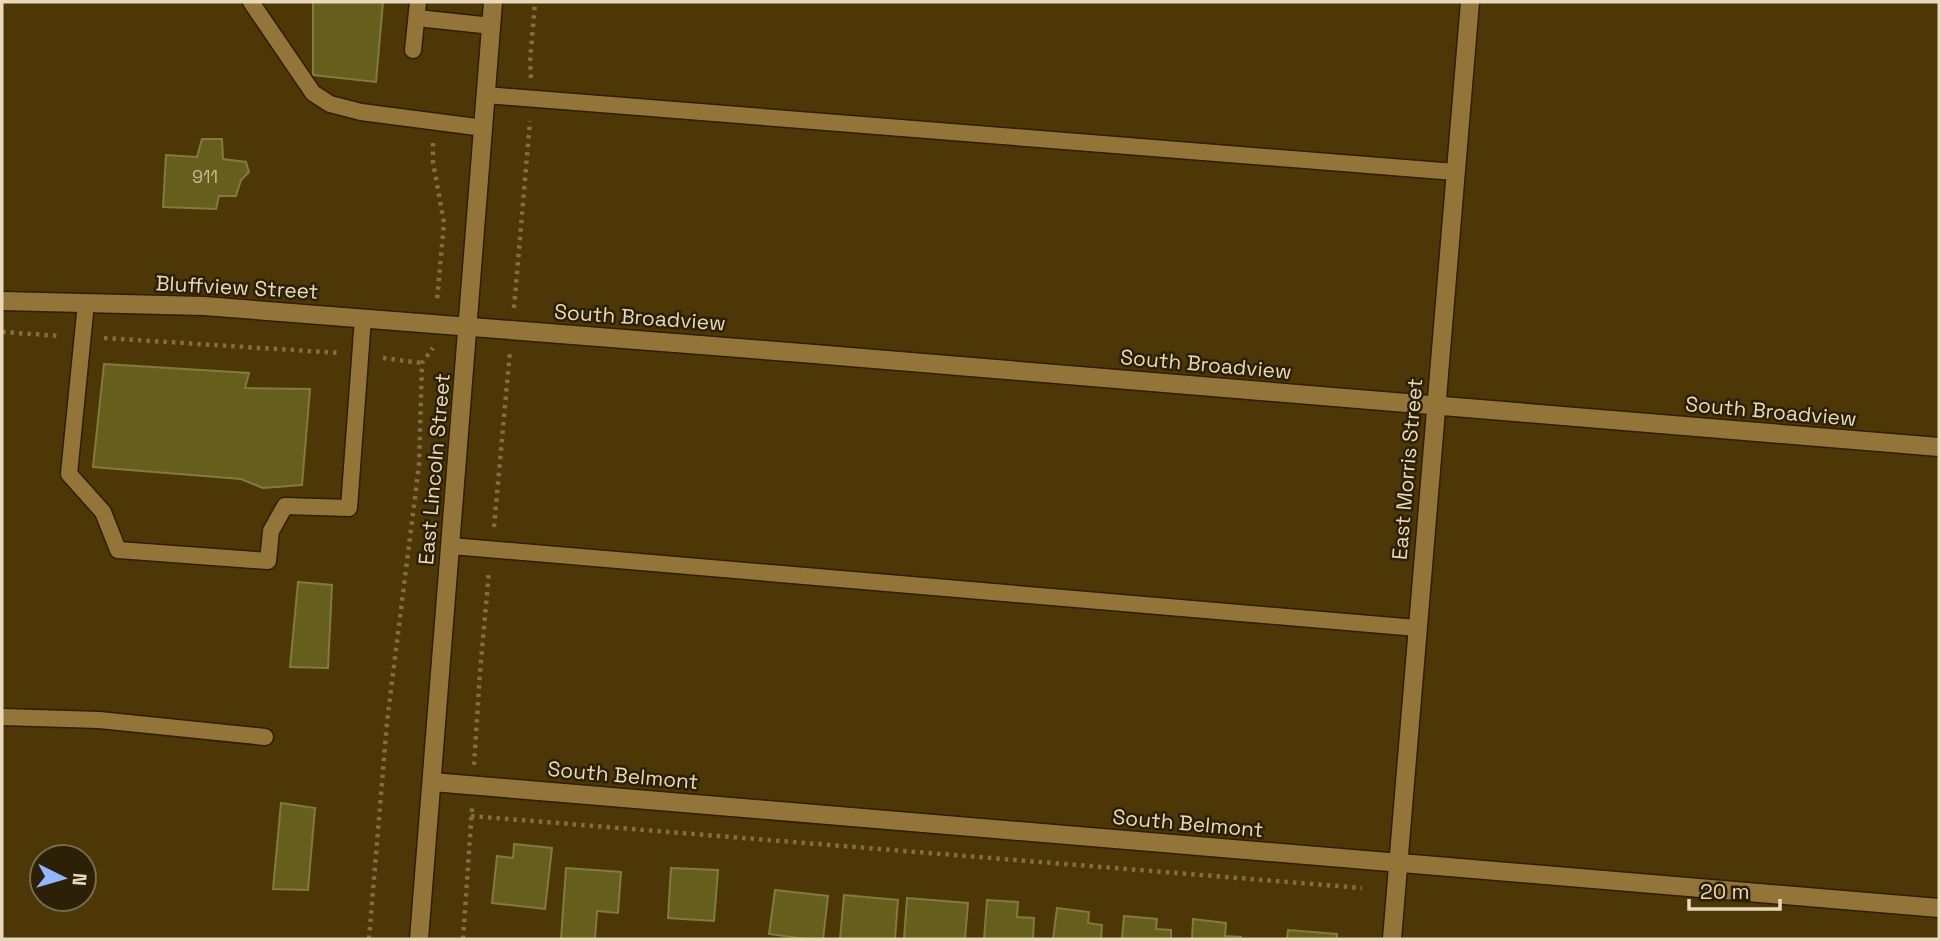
<svg xmlns="http://www.w3.org/2000/svg" width="1941" height="941" viewBox="0 0 1941 941" font-family="'Space Grotesk',sans-serif">
	<rect width="100%" height="100%" fill="#4d3706"/>
	<g fill="#655e1c" stroke="#837b3b" stroke-width="2">
		<path d="M313,2H383L376,82L313,75Z"/>
		<path d="M202,139H222L223,159L246,162L249,172L241,180L236,196H219L216,209L163,207L166,155L197,157Z"/>
		<path d="M104,364L249,373L245,388L310,389L302,485L263,488L241,479L93,467Z"/>
		<path d="M298,582L332,585L328,668L290,667Z"/>
		<path d="M281,803L315,808L308,890L273,889Z"/>
		<path d="M514,844L552,848L545,909L492,903L497,856L513,858Z"/>
		<path d="M566,868L621,872L618,913L597,911L595,939H561Z"/>
		<path d="M671,868L718,870L714,921L668,918Z"/>
		<path d="M775,890L828,896L823,939H806L769,934Z"/>
		<path d="M844,895L898,900L895,939H840Z"/>
		<path d="M907,898L968,903L965,939H904Z"/>
		<path d="M987,900L1018,902L1017,917L1034,918L1033,939H984Z"/>
		<path d="M1057,908L1089,912L1088,923L1102,925L1101,939H1053Z"/>
		<path d="M1124,916L1157,919L1156,929L1171,930V939H1122Z"/>
		<path d="M1193,919L1226,923L1225,936L1241,937V939H1192Z"/>
		<path d="M1288,930L1337,934V939H1287Z"/>
	</g>
	<g fill="none" stroke-linecap="round" stroke-linejoin="round">
		<g stroke="#2e1f01" stroke-width="19">
			<g id="lane">
				<path d="M251,2L313,93L330,104L361,112L484,128"/>
				<path d="M417,18L492,26"/>
				<path d="M413,50L418,2"/>
				<path d="M486,95L1455,172"/>
				<path d="M86,303L69,474L103,512L118,550L268,561L271,531L285,506L349,508L363,318"/>
				<path d="M451,546L1417,628"/>
				<path d="M2,717L99,720L265,737"/>
			</g>
		</g>
		<g stroke="#2e1f01" stroke-width="21">
			<g id="street">
				<path d="M2,301L204,306L802,353L1939,447"/>
				<path d="M432,782L1939,908"/>
				<path d="M1392,939L1470,2"/>
			</g>
		</g>
		<g stroke="#2e1f01" stroke-width="21">
			<path id="secondary" d="M419,939L493,2"/>
		</g>
		<g stroke="#826e44" stroke-width="4.5" stroke-dasharray="3.5 5" stroke-linecap="butt">
			<path d="M531,78L530,62L535,2"/>
			<path d="M433,143V162L444,223L437,301"/>
			<path d="M514,308L530,121"/>
			<path d="M2,332L60,336"/>
			<path d="M104,338L340,353"/>
			<path d="M383,358L422,363"/>
			<path d="M494,527L510,351"/>
			<path d="M474,765L480,672L489,571"/>
			<path d="M471,816L1362,888"/>
			<path d="M369,939L387,722L419,465L422,363L433,348"/>
			<path d="M463,939L472,808"/>
		</g>
		<use href="#lane" stroke="#93753a" stroke-width="16"/>
		<use href="#street" stroke="#93753a" stroke-width="18"/>
		<use href="#secondary" stroke="#93753a" stroke-width="18"/>
	</g>
	<g text-anchor="middle" dominant-baseline="central" stroke-width="5" stroke-linejoin="round" paint-order="stroke">
		<g font-size="18" fill="#c8ba94">
			<text x="205" y="176">911</text>
		</g>
		<g font-size="21" fill="#e9d9bc" stroke="#2c2007">
			<text transform="translate(237 287) rotate(3)">Bluffview Street</text>
			<text transform="translate(640 317) rotate(4)">South Broadview</text>
			<text transform="translate(1206 364) rotate(5)">South Broadview</text>
			<text transform="translate(1771 411) rotate(5)">South Broadview</text>
			<text transform="translate(434 469) rotate(-85)">East Lincoln Street</text>
			<text transform="translate(1407 469) rotate(-85)">East Morris Street</text>
			<text transform="translate(623 775) rotate(5)">South Belmont</text>
			<text transform="translate(1188 823) rotate(5)">South Belmont</text>
		</g>
	</g>
	<rect width="1941" height="941" fill="none" stroke="#e9d9bc" stroke-width="7"/>
	<g transform="translate(63 878) rotate(95)"><circle r="33" fill="#2c2007" stroke="#786a4f" stroke-width="2"/>
	<path d="M0-5L12 26L0 18L-12 26Z" fill="#92b7fd"/>
	<text y="-10" font-size="19" font-weight="bold" text-anchor="middle" fill="#e9d9bc">N</text>
	</g>
	<path d="M1689 899v10h91v-10" fill="none" stroke="#e9d9bc" stroke-width="3.5"/>
	<text x="1700" y="899" font-size="21" fill="#e9d9bc" stroke="#2c2007" stroke-width="5" paint-order="stroke">20 m</text>
</svg>
